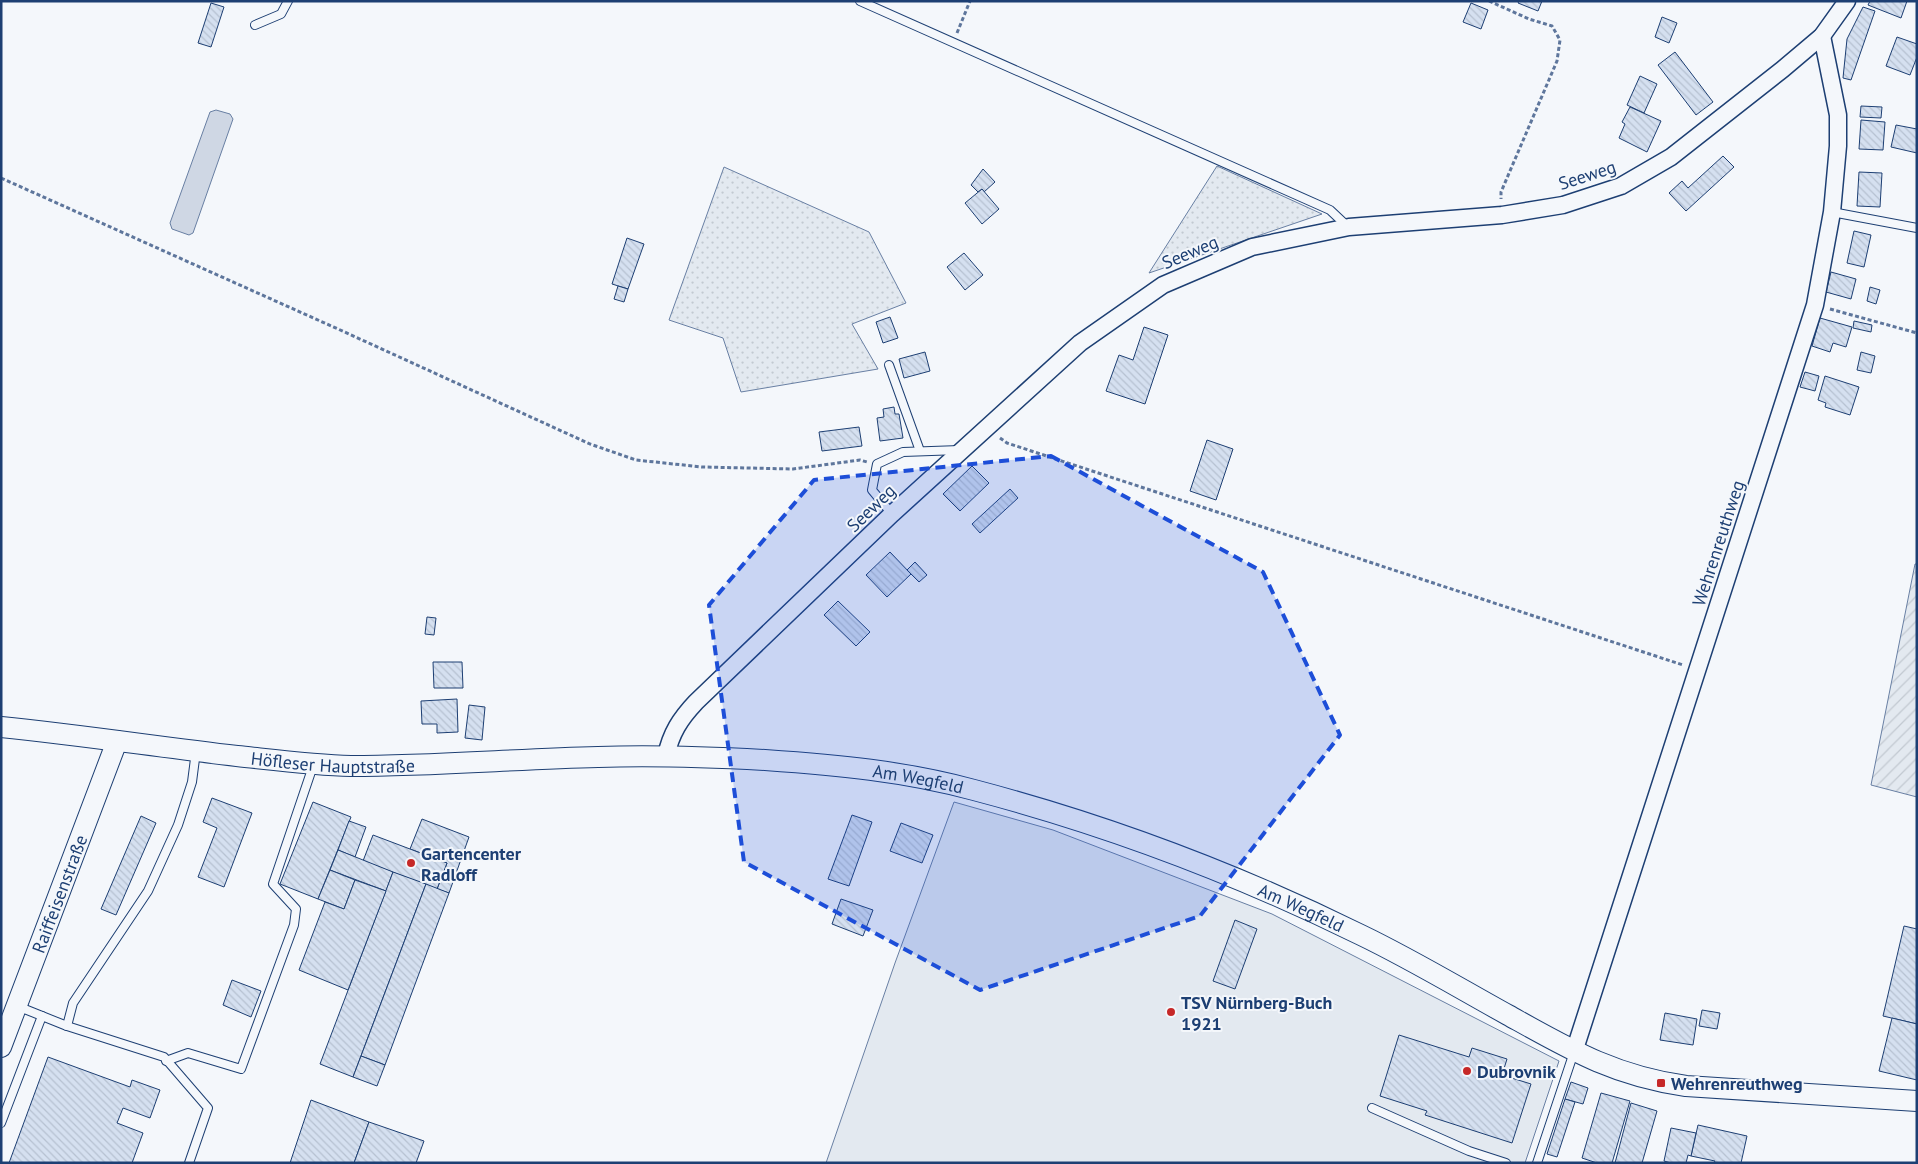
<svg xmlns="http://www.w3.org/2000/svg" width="1918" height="1164" viewBox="0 0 1918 1164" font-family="'PT Sans',sans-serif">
	<defs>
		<pattern id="grass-dots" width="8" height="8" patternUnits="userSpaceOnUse" patternTransform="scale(1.25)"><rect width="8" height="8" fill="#e3e9f0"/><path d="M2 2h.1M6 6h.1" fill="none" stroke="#c2c9d1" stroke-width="1.8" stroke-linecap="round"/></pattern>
		<pattern id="garden-furrows" width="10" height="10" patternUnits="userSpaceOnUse" patternTransform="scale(1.25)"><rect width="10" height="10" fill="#e3e9f0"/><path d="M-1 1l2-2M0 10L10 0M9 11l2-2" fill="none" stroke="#c2c9d1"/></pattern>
		<pattern id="building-back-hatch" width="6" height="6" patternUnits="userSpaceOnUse" patternTransform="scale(1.25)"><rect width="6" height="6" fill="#d5e0f0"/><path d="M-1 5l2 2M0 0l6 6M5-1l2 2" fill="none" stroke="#b6c1d1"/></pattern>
	</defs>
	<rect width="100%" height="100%" fill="#f4f7fb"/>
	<g fill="url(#grass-dots)" stroke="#687fa3">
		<path d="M1217,166L1322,214L1149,273Z"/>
		<path d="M724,167L869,232L906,303L852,324L878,369L741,392L723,338L669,320Z"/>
	</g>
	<path fill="url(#garden-furrows)" stroke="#687fa3" d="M1915,564H1917V797L1871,785Z"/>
	<path fill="#e3e9f0" stroke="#687fa3" d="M954,802L1053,830L1272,914L1559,1061L1525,1163H826L895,963Z"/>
	<path fill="#cfd7e4" stroke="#687fa3" d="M216,110L230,114L233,119L193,233L189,235L172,229L170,223L210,112Z"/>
	<g fill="url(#building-back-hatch)" stroke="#1d3f73">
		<path d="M1519,1H1542L1538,11L1518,3Z"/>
		<path d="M1870,1H1907L1901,18L1868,5Z"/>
		<path d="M211,3L224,7L211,47L198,43Z"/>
		<path d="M1471,3L1488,10L1481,29L1463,22Z"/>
		<path d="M1863,7L1875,11L1851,80L1843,78L1847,39Z"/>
		<path d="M1662,17L1677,23L1669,43L1655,37Z"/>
		<path d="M1897,37L1917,44V57L1910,75L1886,66Z"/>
		<path d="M1675,52L1713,102L1696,115L1658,65Z"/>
		<path d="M1640,76L1657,84L1644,113L1627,105Z"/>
		<path d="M1861,106L1882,107L1881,118L1860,117Z"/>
		<path d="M1630,107L1661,121L1647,152L1619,138L1625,124L1622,122Z"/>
		<path d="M1861,120L1885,122L1883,150L1859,149Z"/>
		<path d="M1896,125L1917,129V153L1891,147Z"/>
		<path d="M1723,156L1734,167L1686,211L1669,193L1682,181L1688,188Z"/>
		<path d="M983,169L995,182L984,192L982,189L978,192L971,185Z"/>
		<path d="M1859,172L1882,173L1880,207L1857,206Z"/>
		<path d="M982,189L999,209L982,224L965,203Z"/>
		<path d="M1854,231L1871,235L1864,267L1847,263Z"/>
		<path d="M627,238L644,244L628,289L612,284Z"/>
		<path d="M964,253L983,275L965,290L947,267Z"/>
		<path d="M1831,272L1856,279L1851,299L1826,292Z"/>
		<path d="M618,286L628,289L624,302L614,299Z"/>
		<path d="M1870,287L1880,290L1876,304L1867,301Z"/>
		<path d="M890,317L898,338L883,343L876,322Z"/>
		<path d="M1820,318L1852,327L1846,347L1833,343L1830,352L1812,346Z"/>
		<path d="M1854,321L1872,325L1871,332L1853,328Z"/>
		<path d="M1144,327L1168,335L1145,404L1106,391L1119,355L1133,360Z"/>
		<path d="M925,352L930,371L904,378L899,359Z"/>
		<path d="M1861,352L1875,356L1871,373L1857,370Z"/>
		<path d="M1805,372L1819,376L1815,391L1800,387Z"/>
		<path d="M1825,376L1859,387L1850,415L1825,407L1826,403L1818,400Z"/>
		<path d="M894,407L895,414H899L903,438L880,441L877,418L884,417L883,409Z"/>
		<path d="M859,427L862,446L822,451L819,432Z"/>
		<path d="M1207,440L1233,449L1216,500L1190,491Z"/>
		<path d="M972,466L989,483L960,511L943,494Z"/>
		<path d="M1010,489L1018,498L980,533L972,524Z"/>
		<path d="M890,552L911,574L887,597L866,575Z"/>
		<path d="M915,562L927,575L919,582L907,570Z"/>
		<path d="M838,601L870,632L856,646L824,615Z"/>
		<path d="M427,617L436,618L434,635L425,634Z"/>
		<path d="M433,662H462L463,688H434Z"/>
		<path d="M457,699L458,732L437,733V724H422L421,701Z"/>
		<path d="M469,705L485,707L482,740L465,738Z"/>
		<path d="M212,798L252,813L224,887L198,877L217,828L203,822Z"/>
		<path d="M313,802L351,817L318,899L280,884Z"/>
		<path d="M852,815L872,822L849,886L828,879Z"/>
		<path d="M141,816L156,823L116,915L101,909Z"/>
		<path d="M422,819L469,837L449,893L437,889L447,863L410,849Z"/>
		<path d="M349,821L366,827L355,857L338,850Z"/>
		<path d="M901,823L933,835L922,863L890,851Z"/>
		<path d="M373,835L447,863L437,889L363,861Z"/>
		<path d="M338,850L393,872L386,891L330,870Z"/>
		<path d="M330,870L355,880L344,909L318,899Z"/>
		<path d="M393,872L426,884L353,1077L320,1064Z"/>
		<path d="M355,880L386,891L348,990L299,970L325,902L344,909Z"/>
		<path d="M426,884L449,893L385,1065L361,1056Z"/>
		<path d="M841,899L873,910L863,936L832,924Z"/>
		<path d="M1235,920L1257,929L1235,989L1213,981Z"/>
		<path d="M1904,926L1917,929V1024L1883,1016Z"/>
		<path d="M232,980L261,991L251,1017L223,1005Z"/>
		<path d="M1702,1010L1720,1013L1717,1029L1699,1026Z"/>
		<path d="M1665,1013L1697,1019L1693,1045L1660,1040Z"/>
		<path d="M1892,1018L1917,1024V1080L1879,1071Z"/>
		<path d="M1399,1035L1469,1057L1472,1048L1507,1059L1502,1075L1531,1084L1512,1143L1425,1115L1427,1111L1380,1096Z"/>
		<path d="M361,1056L385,1065L377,1086L353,1077Z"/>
		<path d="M48,1057L130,1087L132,1080L160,1090L150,1118L123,1108L117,1123L143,1133L132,1163H9Z"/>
		<path d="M1571,1082L1588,1088L1583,1104L1565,1099Z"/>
		<path d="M1601,1093L1630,1101L1612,1163H1597L1582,1158Z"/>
		<path d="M1565,1099L1575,1102L1557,1157L1547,1154Z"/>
		<path d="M311,1100L369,1122L354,1163H290Z"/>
		<path d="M1631,1103L1657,1111L1642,1163H1615Z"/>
		<path d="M369,1122L424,1141L416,1163H354Z"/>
		<path d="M1698,1125L1747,1136L1741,1163H1714L1715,1161L1691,1156Z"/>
		<path d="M1671,1128L1696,1133L1691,1156L1688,1155L1686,1163H1671L1664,1161Z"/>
	</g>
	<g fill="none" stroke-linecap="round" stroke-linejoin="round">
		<g stroke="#1d3f73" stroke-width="10">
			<g id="service">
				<path d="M860,1L1330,210L1347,226"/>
				<path d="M255,25L281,14L288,1"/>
				<path d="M1832,212L1917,228"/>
				<path d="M889,365L920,451"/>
				<path d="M892,514L872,490L877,464L903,452L960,450"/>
				<path d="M17,1006L67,1026L164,1057L208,1108L189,1163"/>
				<path d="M67,1026L73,1003L148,891L178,825L192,782L196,751"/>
				<path d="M166,1061L188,1053L241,1069L294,925L296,909L273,884L313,766"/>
				<path d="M1372,1108L1469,1151L1506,1163"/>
				<path d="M1,1123L42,1016"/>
				<path d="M1537,1163L1574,1052"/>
			</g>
		</g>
		<g stroke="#1d3f73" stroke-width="19">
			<g id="minor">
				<path d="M666,756C671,733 680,719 696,702L892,514L1080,343L1163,285L1252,247L1349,227L1502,215L1563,205L1621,186L1671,157L1783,69L1822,36L1847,1"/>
				<path d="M1574,1052L1815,305L1832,212L1838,146V115L1822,36"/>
			</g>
		</g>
		<g stroke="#1d3f73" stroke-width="22">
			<g id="tertiary">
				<path id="s1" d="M1,727C80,735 159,747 237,756C275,760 313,765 351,766C433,766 516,759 598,757C654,755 709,757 765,760C836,765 905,771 974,790C1107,825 1237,874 1361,935C1411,959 1459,988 1508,1015C1569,1049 1614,1076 1686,1086L1917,1101"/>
				<path id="s2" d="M1,1047L117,741"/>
			</g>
		</g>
		<g stroke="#5e769c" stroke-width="3" stroke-dasharray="4 2.5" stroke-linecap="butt">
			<path d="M1489,1L1529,19L1552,26L1560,40L1557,61L1501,192V199"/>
			<path d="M957,33L970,1"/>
			<path d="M1,178L338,329L590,444L636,460L702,467L793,469L860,460L867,462"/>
			<path d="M1830,309L1917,333"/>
			<path d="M1000,438L1007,443L1683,665"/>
		</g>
		<use href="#service" stroke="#f4f7fb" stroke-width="8"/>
		<use href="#minor" stroke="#f4f7fb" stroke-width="16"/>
		<use href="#tertiary" stroke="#f4f7fb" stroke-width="20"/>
	</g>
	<path fill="#1d4ed8" fill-opacity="0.2" stroke="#1d4ed8" stroke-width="4" stroke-dasharray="10 6" stroke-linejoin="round" d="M1051,456L1263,572L1340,735L1200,916L980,990L744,862L709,605L814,480Z"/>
	<g fill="#c62828" stroke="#f4f7fb" stroke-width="2">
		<circle cx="411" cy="863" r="5"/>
		<circle cx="1171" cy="1012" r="5"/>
		<circle cx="1467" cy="1071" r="5"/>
		<rect x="1656" y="1078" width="10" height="10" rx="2.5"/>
	</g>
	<g text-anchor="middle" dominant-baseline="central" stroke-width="4" stroke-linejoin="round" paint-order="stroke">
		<g font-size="18" fill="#1d3f73" stroke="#f4f7fb">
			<text transform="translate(1587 175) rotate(-18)">Seeweg</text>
			<text transform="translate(1190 252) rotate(-23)">Seeweg</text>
			<text transform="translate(871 508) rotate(-44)">Seeweg</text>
			<text transform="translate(1718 543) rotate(-72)">Wehrenreuthweg</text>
			<text stroke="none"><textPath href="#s1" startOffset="334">Höfleser Hauptstraße</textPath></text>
			<text stroke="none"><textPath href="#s1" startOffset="921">Am Wegfeld</textPath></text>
			<text stroke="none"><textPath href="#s2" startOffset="164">Raiffeisenstraße</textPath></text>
			<text stroke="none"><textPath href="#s1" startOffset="1326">Am Wegfeld</textPath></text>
		</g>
		<g font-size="18" font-weight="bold" fill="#1d3f73" stroke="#f4f7fb" text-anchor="start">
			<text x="421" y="853">Gartencenter<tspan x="421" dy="21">Radloff</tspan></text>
			<text x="1181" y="1002">TSV Nürnberg-Buch<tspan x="1181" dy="21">1921</tspan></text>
			<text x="1477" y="1071">Dubrovnik</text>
			<text x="1671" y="1083">Wehrenreuthweg</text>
		</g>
	</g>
	<rect width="1918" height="1164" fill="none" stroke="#1d3f73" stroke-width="5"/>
</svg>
